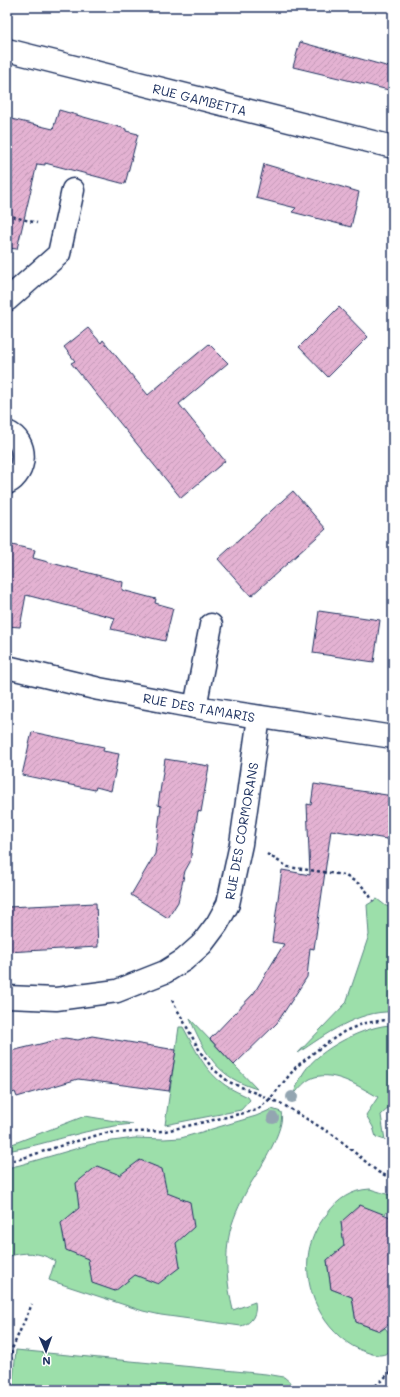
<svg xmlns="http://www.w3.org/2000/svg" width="400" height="1397" viewBox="0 0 400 1397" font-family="Mali,sans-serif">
	<defs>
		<pattern id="building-hatch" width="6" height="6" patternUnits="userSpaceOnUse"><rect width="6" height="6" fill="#e4b2d2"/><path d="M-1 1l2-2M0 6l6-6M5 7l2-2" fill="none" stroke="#c399b7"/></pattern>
	</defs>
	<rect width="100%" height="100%" fill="#fff"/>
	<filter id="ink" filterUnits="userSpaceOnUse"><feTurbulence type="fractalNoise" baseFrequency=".025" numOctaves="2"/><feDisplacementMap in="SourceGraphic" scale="8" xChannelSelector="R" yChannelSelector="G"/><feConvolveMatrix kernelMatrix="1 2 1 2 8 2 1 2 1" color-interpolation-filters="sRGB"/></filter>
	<g filter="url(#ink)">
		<g fill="#9cdfaa" stroke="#5c8784">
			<path d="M377,899L386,906L393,907V1012C358,1010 325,1035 298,1053L346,1003L369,935L367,905Z"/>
			<path d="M190,1019L257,1089C217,1077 206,1055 190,1019Z"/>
			<path d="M393,1025V1104L381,1115L385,1140L376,1137L373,1127L366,1115L378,1097C360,1087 331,1068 310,1079C303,1083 297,1091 292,1097C296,1089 299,1079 304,1072C319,1049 366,1025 393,1025Z"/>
			<path d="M179,1027H183C195,1048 204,1071 225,1085C232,1090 240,1093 248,1097L250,1100L241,1110L165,1125Z"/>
			<path d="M272,1109L281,1112C286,1128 260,1169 251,1183C243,1197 234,1215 230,1231C224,1256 227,1285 233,1310L255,1302C257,1313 253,1323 241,1326L161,1315L143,1311L49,1280L55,1261C41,1252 23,1251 7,1257V1168L20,1165L92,1144L112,1141L135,1138L164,1139L181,1138L256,1116Z"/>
			<path d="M85,1116L133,1124C89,1127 50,1144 7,1151V1146Z"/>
			<path d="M370,1189L393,1196V1207L384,1215L341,1222L344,1246L327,1260L331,1289L352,1297L356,1322L380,1331L385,1328L393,1337V1349C384,1357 377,1356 366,1352C329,1340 304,1296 308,1258C309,1243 317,1225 327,1214C338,1199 351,1190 370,1189Z"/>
			<path d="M16,1350L266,1374L284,1377L299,1390H12Z"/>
		</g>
		<g fill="url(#building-hatch)" stroke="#1b2f5e">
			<path d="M300,42L393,68V91L293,67Z"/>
			<path d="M59,110L126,129V131L138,134L125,184L45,163V165L37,164L17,249L7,248V118L53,129Z"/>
			<path d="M264,164L359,192L351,227L292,212L296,208L256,198Z"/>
			<path d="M339,307L368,337L328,377L299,347Z"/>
			<path d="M88,328L101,343L103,340L148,395L209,344L228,363L179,404L225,461L181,498L71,363L75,361L64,347Z"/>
			<path d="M293,491L326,529L251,596L218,559Z"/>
			<path d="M7,544L35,550L33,558L123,582L122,590L156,599L155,603L173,608L165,641L111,629L115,618L26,595L20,627L7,626Z"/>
			<path d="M319,611L380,620L374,662L313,653Z"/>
			<path d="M32,732L104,747L103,751L119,754L111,791L96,787L95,790L22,775Z"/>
			<path d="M165,759L209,766L201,812L198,811L190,862L185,871L178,902L168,918L131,895L155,854L161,806L158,805Z"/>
			<path d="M314,784L393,796V840L331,830L314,949L310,948L307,977L277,1023L234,1065L210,1039L254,993L284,944L272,942L282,870L310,875L307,804L311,805Z"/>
			<path d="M96,903L98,947L7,952V907Z"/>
			<path d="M92,1036L176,1050L169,1091L78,1079L17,1097L15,1092L7,1095V1052L65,1038L78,1040Z"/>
			<path d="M140,1160L162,1169L167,1193L190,1202L194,1227L176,1243L180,1267L158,1284L135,1275L115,1291L92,1283L88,1259L66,1250L61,1223L79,1208L76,1183L97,1166L120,1175Z"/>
			<path d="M360,1205L393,1218V1321L380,1331L356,1322L352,1297L331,1289L327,1260L344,1246L341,1222Z"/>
		</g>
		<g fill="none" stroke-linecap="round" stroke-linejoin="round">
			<g stroke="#1b2f5e" stroke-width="25">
				<g id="minor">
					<path d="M7,300L59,254L73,190"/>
					<path d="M7,432C29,441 27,473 7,483"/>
					<path d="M7,667L99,689L195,707L393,737"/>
					<path d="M195,707L211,625"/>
					<path d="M7,997L56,999L117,991L165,972L184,960L202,944L217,924L228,904L241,844L259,717"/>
				</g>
			</g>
			<g stroke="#1b2f5e" stroke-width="25">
				<path id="major" d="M7,50L393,147"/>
			</g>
			<g stroke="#1b2f5e" stroke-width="2.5" stroke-dasharray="3 3" stroke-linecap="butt">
				<path d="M7,215L37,223"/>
				<path d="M267,854L288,867L344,875L361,885L368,893L373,901"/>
				<path d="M172,1000L201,1053L213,1069L229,1082L282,1104L335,1136L378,1172L393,1179"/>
				<path d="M7,1161L20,1159L63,1145L105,1133L165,1131L257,1110L270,1099L296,1067L317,1050L345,1031L365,1023L393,1019"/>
				<path d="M8,1390L12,1349L32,1304"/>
				<path d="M371,1390L393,1370"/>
			</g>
			<use href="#minor" stroke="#fff" stroke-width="22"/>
			<use href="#major" stroke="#fff" stroke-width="22"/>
		</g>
		<g fill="#93a5b1">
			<circle cx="292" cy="1097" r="6"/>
			<circle cx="273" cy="1118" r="6"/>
		</g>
	</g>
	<g text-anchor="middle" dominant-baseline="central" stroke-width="3" stroke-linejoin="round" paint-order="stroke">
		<g font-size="13" fill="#1b2f5e" stroke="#fff">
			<text transform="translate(200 99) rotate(14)">RUE GAMBETTA</text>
			<text transform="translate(199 707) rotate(10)">RUE DES TAMARIS</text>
			<text transform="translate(241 831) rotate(-80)">RUE DES CORMORANS</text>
		</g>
	</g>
	<rect width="400" height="1397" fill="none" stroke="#fff" stroke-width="24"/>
	<rect x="12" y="12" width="376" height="1373" fill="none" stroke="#1b2f5e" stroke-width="1.5" filter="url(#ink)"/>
	<g transform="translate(46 1351) rotate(178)" stroke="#ffffff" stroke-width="3" paint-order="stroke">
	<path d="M0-3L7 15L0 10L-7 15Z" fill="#1b2f5e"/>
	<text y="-6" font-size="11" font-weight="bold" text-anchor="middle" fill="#1b2f5e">N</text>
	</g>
</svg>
